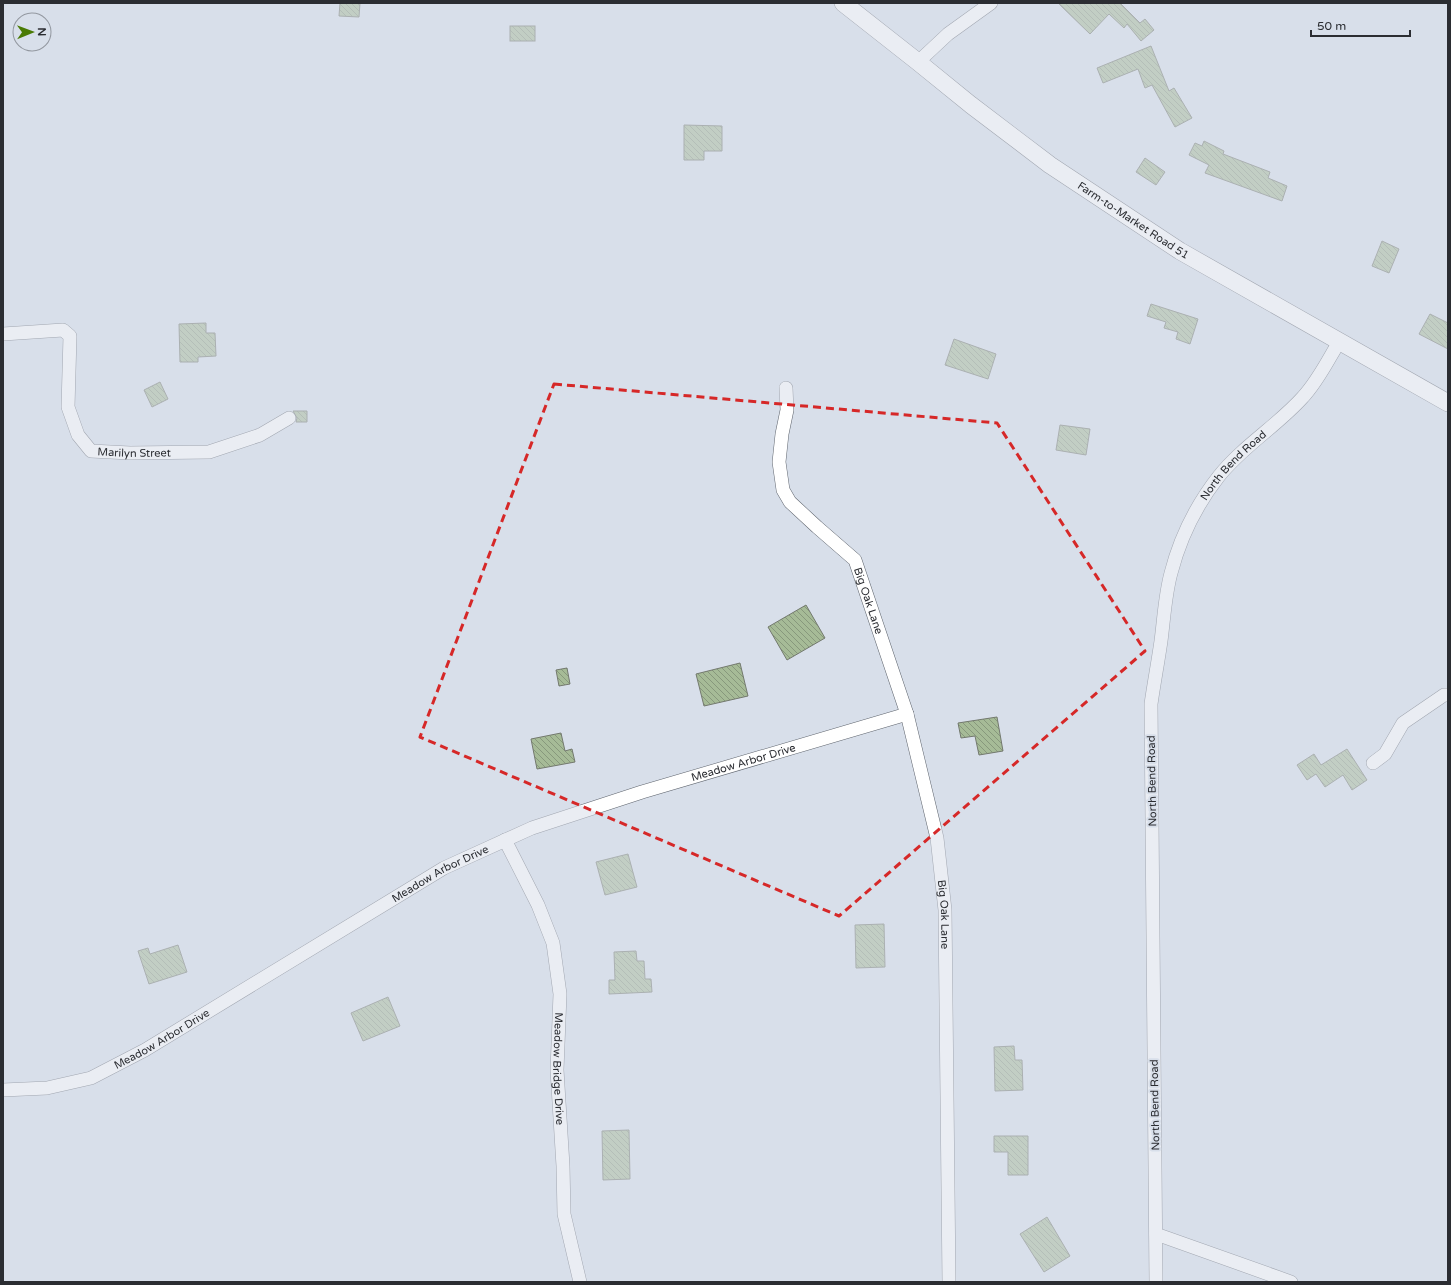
<svg xmlns="http://www.w3.org/2000/svg" width="1451" height="1285" viewBox="0 0 1451 1285" font-family="'Varela Round',sans-serif">
	<defs>
		<pattern id="building-back-hatch" width="6" height="6" patternUnits="userSpaceOnUse"><rect width="6" height="6" fill="#a6bb97"/><path d="M-1 5l2 2M0 0l6 6M5-1l2 2" fill="none" stroke="#87987c"/></pattern>
	</defs>
	<rect width="100%" height="100%" fill="#d8dfea"/>
	<g fill="url(#building-back-hatch)" stroke="#73796e">
		<path d="M340,3H360L359,17L339,16Z"/>
		<path d="M1058,3H1120L1140,23L1145,19L1154,30L1141,41L1127,24L1124,28L1109,14L1090,34Z"/>
		<rect x="510" y="26" width="25" height="15"/>
		<path d="M1151,46L1169,91L1174,88L1192,118L1175,127L1152,85L1145,88L1138,69L1103,83L1097,68Z"/>
		<path d="M684,125L722,126V151H704V160H684Z"/>
		<path d="M1204,141L1224,151L1223,154L1270,172L1268,178L1287,186L1282,201L1205,173L1209,165L1189,155L1195,143L1202,146Z"/>
		<path d="M1145,158L1165,172L1156,185L1136,172Z"/>
		<path d="M1382,241L1399,249L1389,273L1372,266Z"/>
		<path d="M1151,304L1198,319L1190,344L1176,339L1178,332L1164,328L1166,322L1147,316Z"/>
		<path d="M1430,314L1448,323V349L1419,334Z"/>
		<path d="M206,323V333H215L216,356L198,357V362H180L179,324Z"/>
		<path d="M954,339L996,354L988,379L945,365Z"/>
		<path d="M160,382L168,399L152,407L144,390Z"/>
		<path d="M293,411H307V422H296L297,418Z"/>
		<path d="M1060,425L1090,429L1086,455L1056,450Z"/>
		<path d="M806,605L825,638L787,660L768,627Z"/>
		<path d="M740,663L748,696L704,706L696,674Z"/>
		<path d="M567,668L570,684L559,686L556,670Z"/>
		<path d="M997,717L1003,751L979,755L975,736L961,738L958,723Z"/>
		<path d="M561,733L565,751L572,749L575,762L537,769L531,739Z"/>
		<path d="M1347,749L1367,780L1352,790L1343,775L1325,787L1316,774L1307,780L1297,765L1314,754L1321,765Z"/>
		<path d="M628,854L637,887L605,895L596,862Z"/>
		<path d="M884,924L885,967L856,968L855,925Z"/>
		<path d="M178,945L187,972L149,984L138,951L148,948L150,954Z"/>
		<path d="M636,951L637,961H644L645,979H651L652,992L609,994V980H615L614,952Z"/>
		<path d="M388,997L400,1026L363,1041L351,1013Z"/>
		<path d="M1014,1046L1015,1060H1022L1023,1090L995,1091L994,1047Z"/>
		<path d="M629,1130L630,1179L603,1180L602,1131Z"/>
		<path d="M994,1136H1028V1175H1008V1152H994Z"/>
		<path d="M1047,1217L1070,1256L1044,1272L1020,1234Z"/>
	</g>
	<g fill="none" stroke-linecap="round" stroke-linejoin="round">
		<g stroke="#5f656e" stroke-width="14">
			<g id="minor">
				<path d="M918,62L948,34L991,3"/>
				<path id="s1" d="M3,334L63,330L70,336L68,407L78,435L91,451L130,453L209,452L260,435L289,418"/>
				<path id="s2" d="M786,388L787,410L782,434L779,462L783,490L790,502L817,527L855,560L907,714L937,838L945,910L949,1282"/>
				<path d="M1373,763L1385,754L1403,723L1444,695H1448"/>
				<path id="s3" d="M505,840L538,905L553,943L560,994L557,1070L563,1166L564,1214L580,1282"/>
				<path id="s4" d="M3,1090L47,1088L91,1078L145,1050L444,868L532,828L642,792L907,714"/>
				<path d="M1156,1234L1291,1282"/>
				<path id="s5" d="M1156,1282L1151,704C1154,683 1158,662 1161,641C1164,618 1165,595 1171,573C1180,538 1197,504 1219,476C1243,446 1277,426 1303,397C1318,381 1328,360 1339,342"/>
			</g>
		</g>
		<g stroke="#5f656e" stroke-width="18">
			<g id="major">
				<path id="s6" d="M843,3L918,62L971,105L1050,165L1180,251L1448,403"/>
			</g>
		</g>
		<use href="#minor" stroke="#fff" stroke-width="13"/>
		<use href="#major" stroke="#fff" stroke-width="17"/>
	</g>
	<path d="M0 0H1451V1285H0ZM554,384L997,423L1145,651L839,916L420,737Z" fill="#d8dfea" fill-opacity=".55" fill-rule="evenodd"/>
	<path fill="none" stroke="#d62828" stroke-width="3" stroke-dasharray="8 5" stroke-linejoin="round" d="M554,384L997,423L1145,651L839,916L420,737Z"/>
	<g text-anchor="middle" dominant-baseline="central" stroke-width="4" stroke-linejoin="round" paint-order="stroke">
		<g font-size="11" fill="#2b2d32" stroke="#d8dfea">
			<text stroke="none"><textPath href="#s6" startOffset="363">Farm-to-Market Road 51</textPath></text>
			<text stroke="none"><textPath href="#s1" startOffset="234">Marilyn Street</textPath></text>
			<text stroke="none"><textPath href="#s5" startOffset="837">North Bend Road</textPath></text>
			<text stroke="none"><textPath href="#s2" startOffset="247">Big Oak Lane</textPath></text>
			<text stroke="none"><textPath href="#s4" startOffset="818">Meadow Arbor Drive</textPath></text>
			<text transform="translate(1152 781) rotate(-91)">North Bend Road</text>
			<text stroke="none"><textPath href="#s4" startOffset="494">Meadow Arbor Drive</textPath></text>
			<text stroke="none"><textPath href="#s2" startOffset="571">Big Oak Lane</textPath></text>
			<text stroke="none"><textPath href="#s4" startOffset="170">Meadow Arbor Drive</textPath></text>
			<text stroke="none"><textPath href="#s3" startOffset="240">Meadow Bridge Drive</textPath></text>
			<text transform="translate(1155 1105) rotate(-91)">North Bend Road</text>
		</g>
	</g>
	<rect width="1451" height="1285" fill="none" stroke="#2b2d32" stroke-width="8"/>
	<g transform="translate(32 32) rotate(89)"><circle r="19" fill="#d8dfea" stroke="#9398a0"/>
	<path d="M0-3L7 15L0 10L-7 15Z" fill="#4a7b05"/>
	<text y="-6" font-size="11" font-weight="bold" text-anchor="middle" fill="#2b2d32">N</text>
	</g>
	<path d="M1311 30v6h99v-6" fill="none" stroke="#2b2d32" stroke-width="2"/>
	<text x="1317" y="30" font-size="12" fill="#2b2d32" stroke="#d8dfea" stroke-width="3" paint-order="stroke">50 m</text>
</svg>
